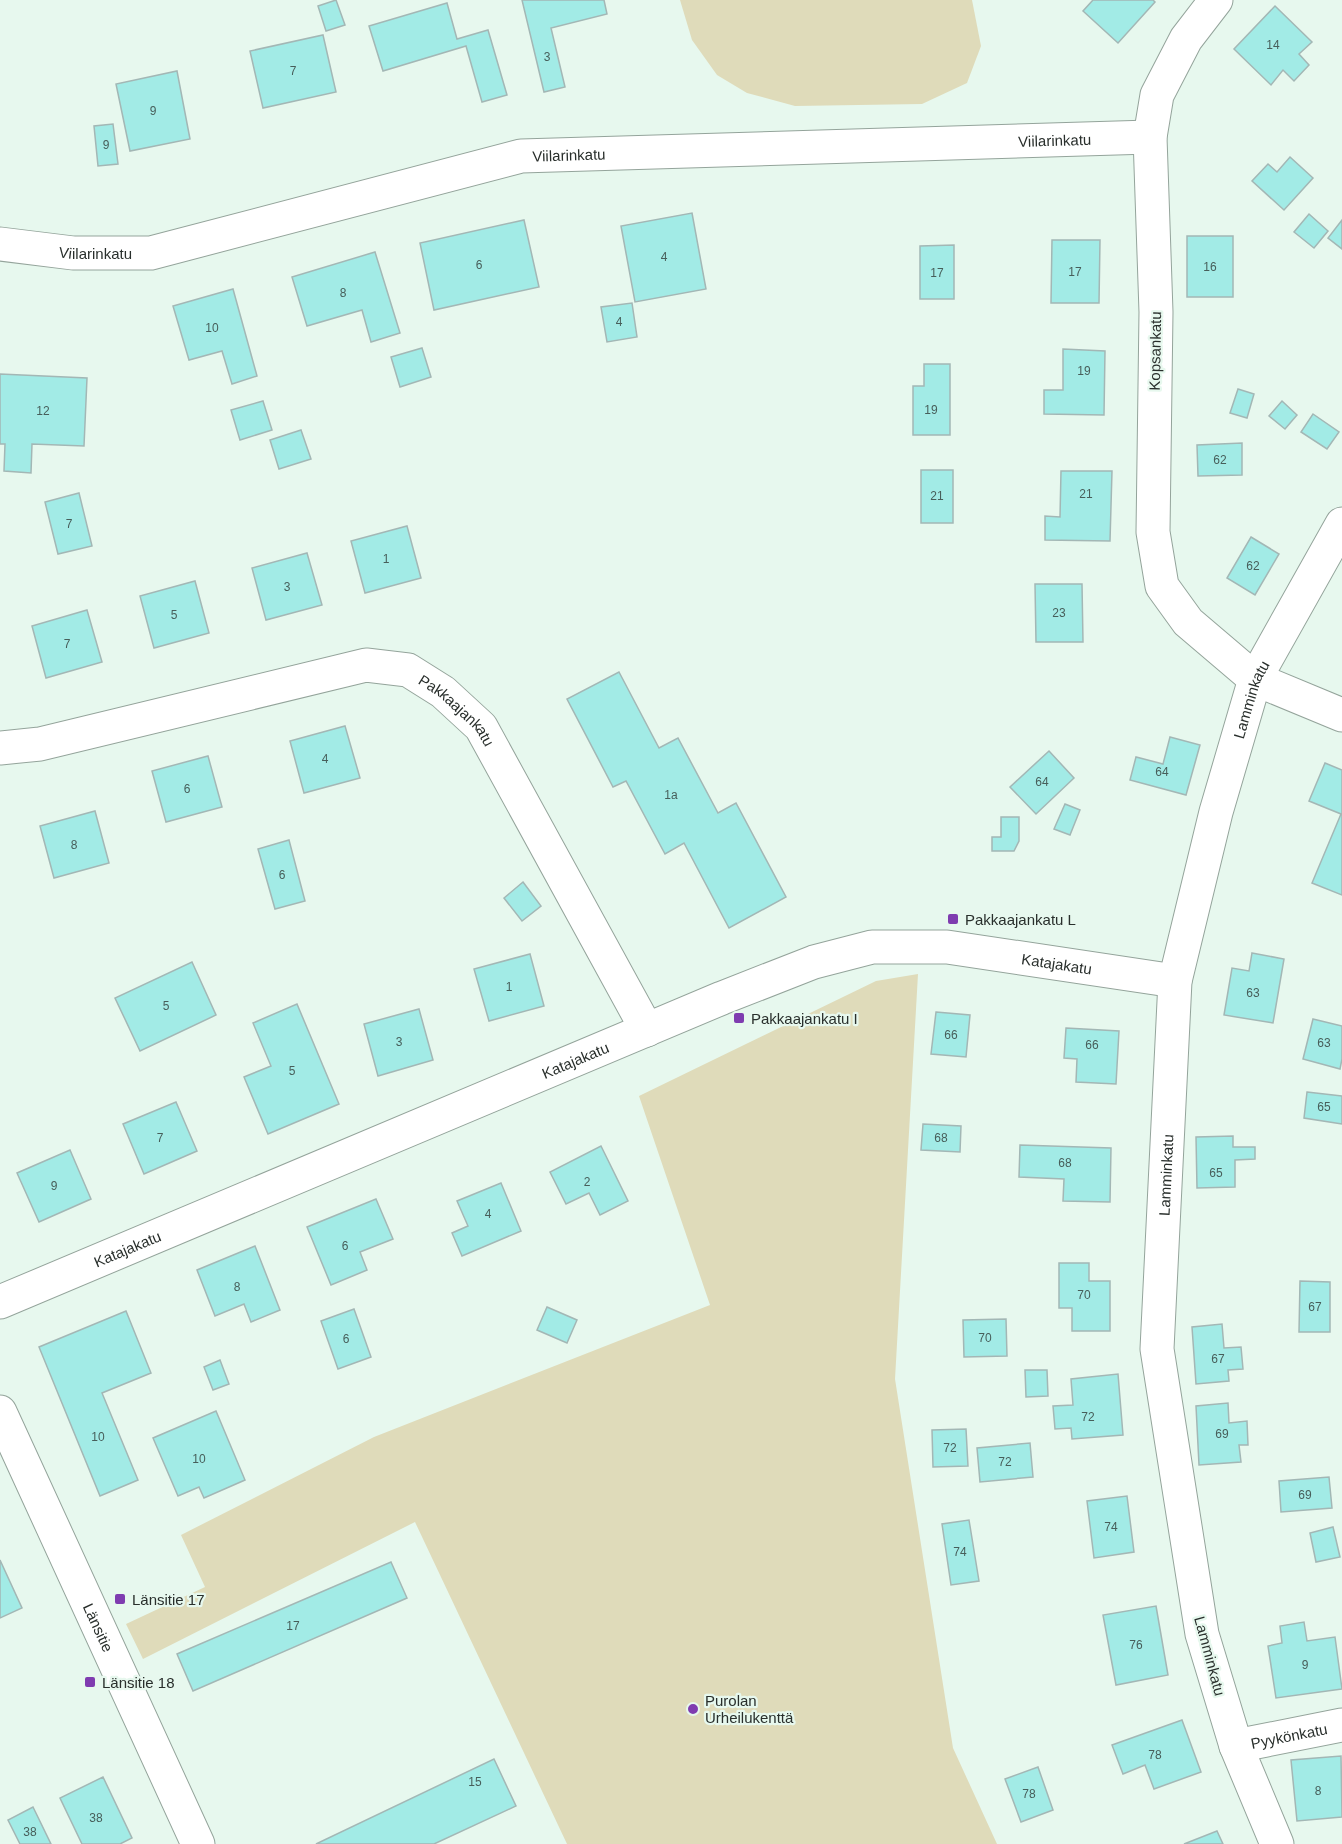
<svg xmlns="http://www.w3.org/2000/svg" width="1342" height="1844" viewBox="0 0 1342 1844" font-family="Arial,sans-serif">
	<rect width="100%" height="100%" fill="#e7f8ee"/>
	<g fill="#dfdbba">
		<path d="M680,0H972L981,46L967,83L922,104L795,106L747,93L717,75L692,40Z"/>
		<path d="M918,974L895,1379L953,1748L997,1844H567L415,1522L143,1659L126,1624L205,1587L181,1535L374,1437L710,1305L639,1096L876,981Z"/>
	</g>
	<g fill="#a2ebe6" stroke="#a3b7b5" stroke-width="1.5">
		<path d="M336,0L345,25L326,31L318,6Z"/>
		<path d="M522,0H604L607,14L551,28L565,87L544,92Z"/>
		<path d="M1093,0H1153L1155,2L1118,43L1083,11Z"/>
		<path d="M447,3L457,39L488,30L507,95L482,102L466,46L383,71L369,26Z"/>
		<path d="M1275,6L1312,42L1299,54L1309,65L1294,81L1283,70L1271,85L1234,49Z"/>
		<path d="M323,35L336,92L263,108L250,51Z"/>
		<path d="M177,71L190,139L130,151L116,84Z"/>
		<path d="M113,124L118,164L98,166L94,126Z"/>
		<path d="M1290,157L1313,178L1284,210L1252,181L1268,164L1277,172Z"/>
		<path d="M692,213L706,289L635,302L621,226Z"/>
		<path d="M1309,214L1328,231L1314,248L1294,232Z"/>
		<path d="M524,220L539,287L434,310L420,243Z"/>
		<path d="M1342,220V249L1328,238Z"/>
		<rect x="1187" y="236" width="46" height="61"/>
		<path d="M1052,240H1100L1099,303H1051Z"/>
		<path d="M954,245V299H920V246Z"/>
		<path d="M375,252L400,333L371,342L362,310L307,326L292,277Z"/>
		<path d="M233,289L257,376L232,384L222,351L189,360L173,306Z"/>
		<path d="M632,303L637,337L607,342L601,307Z"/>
		<path d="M422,348L431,377L400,387L391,357Z"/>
		<path d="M1063,349L1105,351L1104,415L1044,414V390H1063Z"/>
		<path d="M924,364H950V435H913V386H924Z"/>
		<path d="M0,374L87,378L84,446L32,444L31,473L4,471L5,444H0Z"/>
		<path d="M1238,389L1254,394L1247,418L1230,413Z"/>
		<path d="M263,401L272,430L240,440L231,410Z"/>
		<path d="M1282,401L1297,415L1285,429L1269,416Z"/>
		<path d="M1313,414L1339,432L1327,449L1301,432Z"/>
		<path d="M301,430L311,459L279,469L270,440Z"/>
		<path d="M1242,443V475L1198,476L1197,445Z"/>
		<rect x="921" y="470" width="32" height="53"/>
		<path d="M1061,471H1112L1110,541L1045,540V516L1060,517Z"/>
		<path d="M79,493L92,546L58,554L45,502Z"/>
		<path d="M407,526L421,578L365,593L351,541Z"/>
		<path d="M1251,537L1279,554L1255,595L1227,578Z"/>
		<path d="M307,553L322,605L266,620L252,568Z"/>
		<path d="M195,581L209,633L154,648L140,596Z"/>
		<path d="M1035,584H1082L1083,642H1036Z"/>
		<path d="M87,610L102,662L46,678L32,626Z"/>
		<path d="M619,672L659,748L678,738L718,813L736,803L786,897L729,928L684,843L665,854L626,781L613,787L567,699Z"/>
		<path d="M345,726L360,778L304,793L290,741Z"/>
		<path d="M1170,737L1200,745L1186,795L1130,780L1136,757L1163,764Z"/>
		<path d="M1049,751L1074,778L1036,814L1010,787Z"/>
		<path d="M208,756L222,807L166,822L152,771Z"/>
		<path d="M1325,763L1342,770V895L1312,883L1341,814L1309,801Z"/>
		<path d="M1065,804L1080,810L1070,835L1054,829Z"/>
		<path d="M95,811L109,863L54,878L40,826Z"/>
		<path d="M1001,817H1019V841L1014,851H992V837H1001Z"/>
		<path d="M289,840L305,901L275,909L258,849Z"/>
		<path d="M523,882L541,906L522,921L504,898Z"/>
		<path d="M1252,953L1284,959L1273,1023L1224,1015L1232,968L1249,971Z"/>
		<path d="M530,954L544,1006L489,1021L474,969Z"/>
		<path d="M192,962L216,1015L140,1051L115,998Z"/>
		<path d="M297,1004L339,1104L268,1134L244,1077L271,1066L253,1023Z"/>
		<path d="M419,1009L433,1060L378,1076L364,1024Z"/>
		<path d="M936,1012L970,1015L966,1057L931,1054Z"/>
		<path d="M1313,1019L1342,1026V1059L1340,1069L1303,1059Z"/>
		<path d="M1066,1028L1119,1031L1116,1084L1076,1082L1077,1059L1064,1058Z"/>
		<path d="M1307,1092L1342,1096V1124L1304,1118Z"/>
		<path d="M176,1102L197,1151L144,1174L123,1124Z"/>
		<path d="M923,1124L961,1126L960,1152L921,1150Z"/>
		<path d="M1233,1136V1147H1255V1159L1235,1160V1187L1197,1188L1196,1137Z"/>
		<path d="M1020,1145L1111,1148L1110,1202L1063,1201L1064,1179L1019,1177Z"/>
		<path d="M601,1146L628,1201L600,1215L589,1193L566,1204L550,1172Z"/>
		<path d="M70,1150L91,1199L39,1222L17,1173Z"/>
		<path d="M501,1183L521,1231L462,1256L452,1233L468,1226L457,1201Z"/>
		<path d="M376,1199L393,1239L360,1252L367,1270L331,1285L307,1227Z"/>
		<path d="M255,1246L280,1310L251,1322L244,1304L215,1316L197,1270Z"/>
		<path d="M1059,1263H1089V1281H1110V1331H1072V1308H1059Z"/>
		<path d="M1300,1281L1330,1282V1332H1299Z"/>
		<path d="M547,1307L577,1320L567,1343L537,1330Z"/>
		<path d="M354,1309L371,1357L338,1369L321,1321Z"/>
		<path d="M126,1311L151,1373L102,1393L138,1480L100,1496L39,1347Z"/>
		<path d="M1006,1319L1007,1356L964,1357L963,1320Z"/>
		<path d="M1222,1324L1224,1348L1241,1347L1243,1369L1228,1370L1229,1381L1196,1384L1192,1327Z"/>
		<path d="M220,1360L229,1384L213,1390L204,1367Z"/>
		<path d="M1025,1370H1047L1048,1396L1026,1397Z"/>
		<path d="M1118,1374L1123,1435L1072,1439L1071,1428L1055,1429L1053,1406L1073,1405L1071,1379Z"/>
		<path d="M1228,1403L1229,1423L1247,1421L1248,1445H1239L1241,1462L1199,1465L1196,1406Z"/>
		<path d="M216,1411L245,1480L204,1498L199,1487L178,1496L153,1438Z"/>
		<path d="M966,1429L968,1466L933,1467L932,1430Z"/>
		<path d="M1030,1443L1033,1477L980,1482L977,1448Z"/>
		<path d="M1329,1477L1332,1508L1281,1512L1279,1481Z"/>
		<path d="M1127,1496L1134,1552L1094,1558L1087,1501Z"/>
		<path d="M969,1520L979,1581L951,1585L942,1524Z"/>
		<path d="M1333,1527L1340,1557L1316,1562L1310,1533Z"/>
		<path d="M0,1560L22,1608L0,1618Z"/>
		<path d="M391,1562L407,1598L193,1691L177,1654Z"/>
		<path d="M1156,1606L1168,1675L1116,1685L1103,1615Z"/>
		<path d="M1304,1622L1307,1641L1335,1637L1342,1689L1276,1698L1268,1646L1282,1643L1280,1626Z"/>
		<path d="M1182,1720L1201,1772L1154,1789L1145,1765L1123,1774L1112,1745Z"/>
		<path d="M1341,1756L1342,1817L1297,1821L1291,1760Z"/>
		<path d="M494,1759L516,1806L434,1844H316Z"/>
		<path d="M1038,1767L1053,1810L1021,1822L1005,1779Z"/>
		<path d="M103,1777L132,1838L120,1844H82L60,1798Z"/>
		<path d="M33,1807L51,1844H20L8,1820Z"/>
		<path d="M1217,1831L1223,1844H1184Z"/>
	</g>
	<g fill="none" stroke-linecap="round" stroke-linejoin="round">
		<g stroke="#94a49b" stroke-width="35">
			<g id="street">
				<path d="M1216,0L1186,39L1157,95L1150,137L1156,312L1153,532L1162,586L1188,622L1255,679L1342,715"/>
				<path id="s1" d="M0,244L73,253H151L521,156L1150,137"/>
				<path id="s2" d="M0,748L40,744L366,665L408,670L443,692L481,727L647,1030"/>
				<path id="s3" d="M0,1302L722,998L814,962L872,947H947L1175,981"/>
				<path id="s4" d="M0,1412L198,1844"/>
				<path id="s5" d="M1236,1746L1342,1725"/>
				<path id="s6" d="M1277,1844L1236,1746L1202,1634L1157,1349L1175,981L1216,812L1255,679L1342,524"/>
			</g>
		</g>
		<use href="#street" stroke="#fff" stroke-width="33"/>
	</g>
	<g fill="#7f3cb0" stroke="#e7f8ee" stroke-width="2">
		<rect x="947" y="913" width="12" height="12" rx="3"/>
		<rect x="733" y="1012" width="12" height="12" rx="3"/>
		<rect x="114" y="1593" width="12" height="12" rx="3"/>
		<rect x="84" y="1676" width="12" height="12" rx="3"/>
		<circle cx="693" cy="1709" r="6"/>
	</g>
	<g text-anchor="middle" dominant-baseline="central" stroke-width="4.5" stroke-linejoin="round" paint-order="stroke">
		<g font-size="12" fill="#475e5a">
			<text x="1273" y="45">14</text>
			<text x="547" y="57">3</text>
			<text x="293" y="71">7</text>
			<text x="153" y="111">9</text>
			<text x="106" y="145">9</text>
			<text x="664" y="257">4</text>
			<text x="479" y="265">6</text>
			<text x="1210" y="267">16</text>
			<text x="1075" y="272">17</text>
			<text x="937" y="273">17</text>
			<text x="343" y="293">8</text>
			<text x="619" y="322">4</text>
			<text x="212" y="328">10</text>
			<text x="1084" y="371">19</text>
			<text x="931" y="410">19</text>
			<text x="43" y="411">12</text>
			<text x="1220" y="460">62</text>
			<text x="1086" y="494">21</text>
			<text x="937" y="496">21</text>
			<text x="69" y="524">7</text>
			<text x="386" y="559">1</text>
			<text x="1253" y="566">62</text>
			<text x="287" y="587">3</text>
			<text x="1059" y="613">23</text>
			<text x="174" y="615">5</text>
			<text x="67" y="644">7</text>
			<text x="325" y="759">4</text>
			<text x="1162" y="772">64</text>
			<text x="1042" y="782">64</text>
			<text x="187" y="789">6</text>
			<text x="671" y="795">1a</text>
			<text x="74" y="845">8</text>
			<text x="282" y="875">6</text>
			<text x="509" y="987">1</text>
			<text x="1253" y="993">63</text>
			<text x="166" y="1006">5</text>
			<text x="951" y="1035">66</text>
			<text x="399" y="1042">3</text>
			<text x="1324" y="1043">63</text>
			<text x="1092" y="1045">66</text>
			<text x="292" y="1071">5</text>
			<text x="1324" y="1107">65</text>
			<text x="160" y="1138">7</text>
			<text x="941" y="1138">68</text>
			<text x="1065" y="1163">68</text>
			<text x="1216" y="1173">65</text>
			<text x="587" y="1182">2</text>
			<text x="54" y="1186">9</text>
			<text x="488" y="1214">4</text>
			<text x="345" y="1246">6</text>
			<text x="237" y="1287">8</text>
			<text x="1084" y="1295">70</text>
			<text x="1315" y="1307">67</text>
			<text x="985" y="1338">70</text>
			<text x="346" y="1339">6</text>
			<text x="1218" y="1359">67</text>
			<text x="1088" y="1417">72</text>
			<text x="1222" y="1434">69</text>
			<text x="98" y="1437">10</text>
			<text x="950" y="1448">72</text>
			<text x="199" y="1459">10</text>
			<text x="1005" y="1462">72</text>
			<text x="1305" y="1495">69</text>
			<text x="1111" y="1527">74</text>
			<text x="960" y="1552">74</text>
			<text x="293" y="1626">17</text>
			<text x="1136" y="1645">76</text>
			<text x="1305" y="1665">9</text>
			<text x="1155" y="1755">78</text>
			<text x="475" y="1782">15</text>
			<text x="1318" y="1791">8</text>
			<text x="1029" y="1794">78</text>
			<text x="96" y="1818">38</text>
			<text x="30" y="1832">38</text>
		</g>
		<g font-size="15" fill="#292f2c" stroke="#e7f8ee">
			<text stroke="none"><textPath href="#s1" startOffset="1068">Viilarinkatu</textPath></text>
			<text stroke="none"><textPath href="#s1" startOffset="582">Viilarinkatu</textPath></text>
			<text stroke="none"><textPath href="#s1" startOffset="96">Viilarinkatu</textPath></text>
			<text transform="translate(1155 351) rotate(-89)">Kopsankatu</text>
			<text stroke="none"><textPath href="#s6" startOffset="1172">Lamminkatu</textPath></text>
			<text stroke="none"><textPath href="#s2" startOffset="482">Pakkaajankatu</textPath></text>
			<text stroke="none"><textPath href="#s3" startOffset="1128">Katajakatu</textPath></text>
			<text stroke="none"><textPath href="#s3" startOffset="624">Katajakatu</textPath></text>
			<text stroke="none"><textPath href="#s6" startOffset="686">Lamminkatu</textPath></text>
			<text stroke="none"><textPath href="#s3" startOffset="138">Katajakatu</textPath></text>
			<text stroke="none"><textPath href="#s4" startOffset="237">Länsitie</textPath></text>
			<text transform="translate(1210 1656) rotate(75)">Lamminkatu</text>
			<text stroke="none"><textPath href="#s5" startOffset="54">Pyykönkatu</textPath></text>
		</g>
		<g font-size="15" fill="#292f2c" stroke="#e7f8ee" text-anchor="start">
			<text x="965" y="919">Pakkaajankatu L</text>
			<text x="751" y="1018">Pakkaajankatu I</text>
			<text x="132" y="1599">Länsitie 17</text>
			<text x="102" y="1682">Länsitie 18</text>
			<text x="705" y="1700">Purolan<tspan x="705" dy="17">Urheilukenttä</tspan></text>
		</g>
	</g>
</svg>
